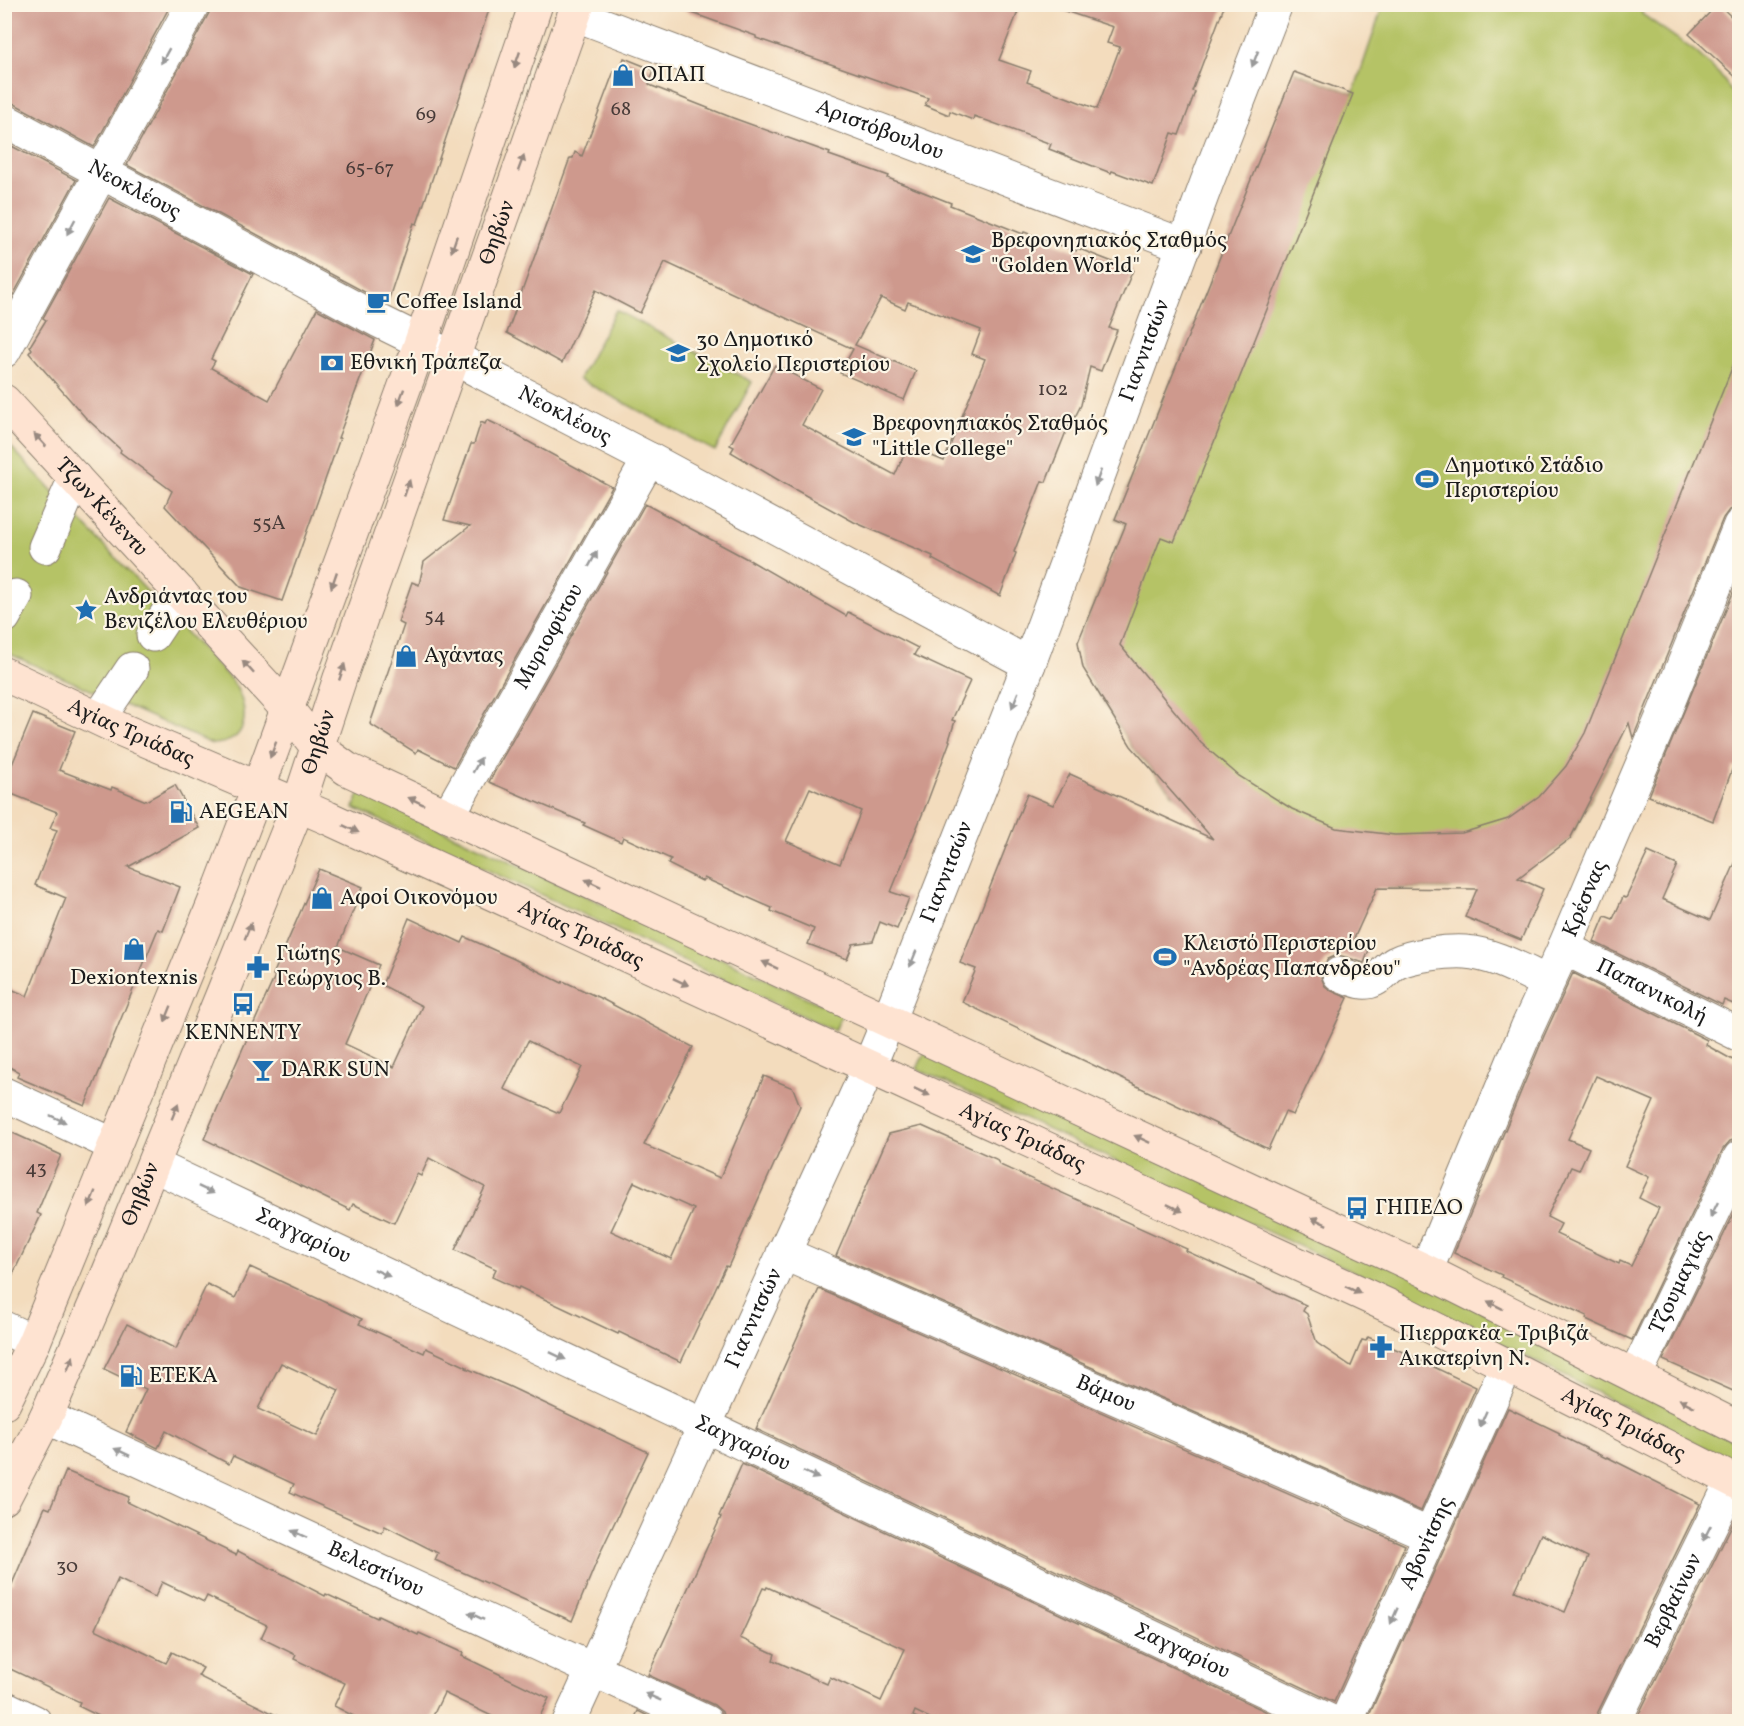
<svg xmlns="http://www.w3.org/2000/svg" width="1744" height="1726" viewBox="0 0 1744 1726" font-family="Vollkorn,serif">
	<rect width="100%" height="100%" fill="#fcf5e5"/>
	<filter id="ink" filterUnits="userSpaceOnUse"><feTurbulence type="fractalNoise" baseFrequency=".0167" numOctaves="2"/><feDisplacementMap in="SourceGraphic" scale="12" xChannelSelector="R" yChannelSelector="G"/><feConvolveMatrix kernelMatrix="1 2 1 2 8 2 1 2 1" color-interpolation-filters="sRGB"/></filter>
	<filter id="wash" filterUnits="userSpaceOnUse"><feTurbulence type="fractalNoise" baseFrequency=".008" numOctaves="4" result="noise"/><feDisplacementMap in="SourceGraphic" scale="24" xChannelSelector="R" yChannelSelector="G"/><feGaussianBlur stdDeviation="1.35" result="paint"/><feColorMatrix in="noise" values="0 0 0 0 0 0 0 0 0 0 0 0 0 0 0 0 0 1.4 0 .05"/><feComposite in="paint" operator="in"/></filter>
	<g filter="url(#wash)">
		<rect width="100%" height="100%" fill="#f3dcbd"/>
		<g fill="#b5c366" stroke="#687041" stroke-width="1.5">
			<path d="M1642,4V14L1696,52L1719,74L1739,101V439L1649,672L1613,756L1570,839L1547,856L1508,874L1449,889L1387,888L1217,829L1172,793L1131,746L1083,668L1078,642L1126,524L1115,519L1295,72L1353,94L1383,5Z"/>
			<path d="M616,310L752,382L715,451L579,379Z"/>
			<path d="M4,445L11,447L233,682C250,708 251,743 212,744L5,652Z"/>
			<path d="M360,792L842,1014L835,1031L354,808Z"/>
			<path d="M925,1052L1417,1278L1739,1443V1465L1409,1297L917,1069Z"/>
		</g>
		<g id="blocks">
			<g fill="#ce998d" fill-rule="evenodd">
				<path d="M4,4H171L94,147L13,103L4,101Z"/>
				<path d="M212,4H491L417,224L414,223L387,304L127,165L209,13Z"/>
				<path d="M678,4H1021L999,60L1031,71L1027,82L1097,109L1120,47L1107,43L1113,27L1059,9L1060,4H1225L1192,91L1195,92L1179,135L1172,133L1153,186L1112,171L1111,173L1049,149L1051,144L974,116L973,120L950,111L949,115L925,105L928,98L756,38V36L678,8Z"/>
				<path d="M1718,4L1740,25V81L1689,34Z"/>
				<path d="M624,58L654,70L649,84L652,86L733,118L830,153L829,155L889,176L888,178L951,203L950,205L1023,234L1024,232L1076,251L1077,248L1133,270L1109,328L1117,330L1101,371L1090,367L1081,405L1071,425L1069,424L1046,482L1042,481L1014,552L1016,553L1000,596L932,559L933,556L854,522L785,484L731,452L734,447L730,445L775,365L821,389L802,425L895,475L908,446L944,461L985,359L972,354L981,330L908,302L905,309L881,298L855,345L916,371L904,400L840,373L853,349L665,262L640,313L596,290L562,363L507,333L570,158H573L575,152L582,156L614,71L619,72Z"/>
				<path d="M1294,72L1353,94L1174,542L1161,537L1120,645L1201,743L1239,776L1292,809L1336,828L1395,835L1462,833L1508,819L1539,797L1566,766L1585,733L1738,353L1740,507L1729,510L1723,518L1633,738L1629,723L1570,839L1518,878L1543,889L1521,940L1465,917L1477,889L1377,888L1352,943L1369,950L1364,963L1346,957L1337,955L1328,959L1322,967L1321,977L1325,986L1332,991L1348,998L1293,1115L1285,1112L1268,1149L962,1002L976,969L960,963L1027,794L1053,805L1070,774L1213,839L1131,746L1083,668L1078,642L1126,524L1115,519Z"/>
				<path d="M4,142L76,180L11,299L4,295Z"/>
				<path d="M109,198L253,274L211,359L215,361L211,368L269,400L317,309L375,340L338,438H340L282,601L241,587L165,506L172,491L120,452L121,450L85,417L29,353L32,349L30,346L46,320L43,318Z"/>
				<path d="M487,420L517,434L516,435L612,487L454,767L418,749L416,753L370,724L404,625L398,622L412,582L419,585L424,562L470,526L444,520L471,444H474L481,422L485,424Z"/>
				<path d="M645,504L751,561L846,616L848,612L918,648L914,655L970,681L952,720L955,721L949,740L950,741L928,800L891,892L909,898L897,929L880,922L873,941L853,944L847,959L808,944L814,929L771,911L772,908L704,878L702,881L668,864L671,859L623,837L621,842L583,825L585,823L489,782ZM810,788L861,811L840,864L786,841Z"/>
				<path d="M1740,576V770L1733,767L1713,821L1649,796Z"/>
				<path d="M33,714L75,731L59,770L111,790L112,787L146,801L175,785L199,828L128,867L180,887L163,931L158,929L85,1106L17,1077L19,1072L4,1064V986L27,996L66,898L35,885L57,830L50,828L57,812L4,791V784Z"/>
				<path d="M1648,852L1677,865L1662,899L1710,920L1740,852V1007L1724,1000L1722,1005L1594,942L1605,916L1613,919L1623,897L1626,898Z"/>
				<path d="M319,869L363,887L338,947L379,965L345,1044L394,1067L422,1006L382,985L409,918L462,943L465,937L514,959L562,983L563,981L602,999L693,1047L644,1145L720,1178L764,1076L793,1088L800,1106L728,1267L726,1266L681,1362L619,1332L618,1334L519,1287L518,1289L492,1277L496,1269L455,1250L485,1187L429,1158L421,1176L417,1174L394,1223L353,1204L350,1210L204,1139L232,1075H231L275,976L273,975ZM528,1041L582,1067L559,1113L504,1089ZM634,1182L694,1209L671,1259L611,1231Z"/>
				<path d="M1573,973L1707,1040L1706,1045L1740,1064V1138L1730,1141L1723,1149L1632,1340L1586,1319L1587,1316L1501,1277L1502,1275L1454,1253L1544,1036ZM1596,1076L1654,1101L1625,1166L1649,1177L1639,1198L1659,1208L1631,1266L1620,1261L1619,1264L1556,1234L1561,1224L1547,1217L1571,1167L1579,1170L1589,1148L1568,1139Z"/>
				<path d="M922,1126L996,1159L1000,1165L1187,1249L1186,1251L1306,1305L1303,1311L1307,1314L1317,1343L1351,1366L1362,1340L1366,1341L1368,1337L1419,1359V1360L1476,1387L1421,1511L836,1256L889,1134Z"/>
				<path d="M4,1129L61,1155L37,1213L41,1215L4,1293Z"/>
				<path d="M1740,1201V1394L1663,1360Z"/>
				<path d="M250,1267L362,1319L359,1324L424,1353L426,1348L467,1367L466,1368L508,1386L648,1452L601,1551L572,1621L435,1560L438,1553L385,1526L382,1533L290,1492L294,1484L233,1456L229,1464L166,1431L158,1448L126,1432L146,1389L104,1369L127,1324L176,1349L207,1284L235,1298ZM281,1363L339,1390L317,1436L258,1409Z"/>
				<path d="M819,1289L1405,1545L1334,1702L756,1429Z"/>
				<path d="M1508,1408L1560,1433L1559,1435L1606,1458L1607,1457L1700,1504L1597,1714L1596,1722H1376L1368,1718ZM1541,1534L1588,1557L1565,1612L1515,1591Z"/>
				<path d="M742,1464L1282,1719V1722H938L915,1711L913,1716L925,1722H725L722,1712L714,1705L648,1675L721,1517L719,1516ZM767,1587L905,1649L881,1701L830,1677L827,1684L773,1660L775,1654L740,1638L763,1588L766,1589Z"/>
				<path d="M66,1471L129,1497L127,1502L236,1555L238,1551L325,1596L326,1594L377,1618L378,1616L418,1635L419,1633L463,1653L462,1656L549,1698L537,1722H504L444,1693L430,1722H365L334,1706L345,1683L294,1659L296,1655L261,1638L267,1625L207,1596L204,1602L162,1582L155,1597L118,1579L95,1629L166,1663L172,1652L203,1668L198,1676L290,1722H111L78,1706L80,1702L4,1666V1582L12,1584L45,1507L50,1509Z"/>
				<path d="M1734,1521L1740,1525V1704L1735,1722H1635Z"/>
				<path d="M638,1711L660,1722H633Z"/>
			</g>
		</g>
	</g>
	<g filter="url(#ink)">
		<use href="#blocks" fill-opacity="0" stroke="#887c6c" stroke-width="1.5"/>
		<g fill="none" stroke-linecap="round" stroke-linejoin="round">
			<g stroke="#887c6c" stroke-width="35">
				<g id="street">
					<path id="s1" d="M574,14L1185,246"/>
					<path id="s2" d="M4,120L379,321L452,357L649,459L1029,664"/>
					<path d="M4,351L193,4"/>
					<path d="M45,547L75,478"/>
					<path d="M4,617L16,596"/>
					<path d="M153,635L181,593"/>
					<path d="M99,718L132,669"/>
					<path id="s3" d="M448,816L649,459"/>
					<path id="s4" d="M1564,948L1740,1035"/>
					<path d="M1339,974C1350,978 1363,986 1374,980C1383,976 1388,967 1396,963C1411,955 1448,951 1465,952C1494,954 1521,970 1547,982"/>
					<path d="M4,1094L114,1145"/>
					<path id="s5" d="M153,1165L1332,1722"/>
					<path id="s6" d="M783,1253L1430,1535"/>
					<path id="s7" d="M1426,1271L1527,1028L1564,948L1664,713L1740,525"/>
					<path d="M4,1328L34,1342"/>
					<path id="s8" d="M1635,1376L1740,1157"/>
					<path id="s9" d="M46,1417L706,1722"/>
					<path d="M4,1707L35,1722"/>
					<path id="s10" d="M569,1722L869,1067L888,1021L1029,664L1207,182L1276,4"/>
					<path id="s11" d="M1346,1722L1507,1365"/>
					<path id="s12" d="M1614,1722L1733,1480"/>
				</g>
			</g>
			<g stroke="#887c6c" stroke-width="35">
				<g id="secondary">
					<path id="s13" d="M4,401L288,710L318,748L347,769L1426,1271L1740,1429"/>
					<path id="s14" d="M4,674L120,729L328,818L1404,1313L1740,1484"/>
					<path d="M4,1403L34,1342L221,886L258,789L421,342L536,4"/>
					<path id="s15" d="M4,1498L46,1417L108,1274L223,993L298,806L340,678L578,4"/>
				</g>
			</g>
			<use href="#street" stroke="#fff" stroke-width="33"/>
			<use href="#secondary" stroke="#fee3d1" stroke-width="33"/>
		</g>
		<defs><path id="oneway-solid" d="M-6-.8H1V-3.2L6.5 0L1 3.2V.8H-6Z" transform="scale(1.5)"/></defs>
		<g fill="#999">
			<use href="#oneway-solid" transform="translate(165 56) rotate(119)"/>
			<use href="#oneway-solid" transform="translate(1255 59) rotate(111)"/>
			<use href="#oneway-solid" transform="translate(71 227) rotate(118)"/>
			<use href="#oneway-solid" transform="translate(1098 478) rotate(110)"/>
			<use href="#oneway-solid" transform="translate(593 559) rotate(-61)"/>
			<use href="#oneway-solid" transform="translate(1015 700) rotate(112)"/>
			<use href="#oneway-solid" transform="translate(477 765) rotate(-61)"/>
			<use href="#oneway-solid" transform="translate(913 959) rotate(112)"/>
			<use href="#oneway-solid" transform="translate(58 1119) rotate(25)"/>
			<use href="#oneway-solid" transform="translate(206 1190) rotate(25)"/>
			<use href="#oneway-solid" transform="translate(1714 1210) rotate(116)"/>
			<use href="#oneway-solid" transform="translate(382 1273) rotate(25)"/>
			<use href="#oneway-solid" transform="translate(558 1356) rotate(25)"/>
			<use href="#oneway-solid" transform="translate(1483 1419) rotate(114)"/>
			<use href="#oneway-solid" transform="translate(122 1452) rotate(-155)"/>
			<use href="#oneway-solid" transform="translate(811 1475) rotate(25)"/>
			<use href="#oneway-solid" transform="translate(1707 1533) rotate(116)"/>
			<use href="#oneway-solid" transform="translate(299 1534) rotate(-155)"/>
			<use href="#oneway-solid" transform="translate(476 1616) rotate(-155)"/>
			<use href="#oneway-solid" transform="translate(1394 1616) rotate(114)"/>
			<use href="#oneway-solid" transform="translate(653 1697) rotate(-156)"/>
		</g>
		<g fill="#988980">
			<use href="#oneway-solid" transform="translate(517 60) rotate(109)"/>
			<use href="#oneway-solid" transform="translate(521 163) rotate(-70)"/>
			<use href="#oneway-solid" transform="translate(454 244) rotate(109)"/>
			<use href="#oneway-solid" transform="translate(401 397) rotate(110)"/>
			<use href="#oneway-solid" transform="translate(40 440) rotate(-133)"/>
			<use href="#oneway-solid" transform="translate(407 488) rotate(-71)"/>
			<use href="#oneway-solid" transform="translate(334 580) rotate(109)"/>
			<use href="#oneway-solid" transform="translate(248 667) rotate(-132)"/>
			<use href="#oneway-solid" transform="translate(342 672) rotate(-71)"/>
			<use href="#oneway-solid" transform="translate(273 750) rotate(111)"/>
			<use href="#oneway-solid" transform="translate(416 801) rotate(-155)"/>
			<use href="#oneway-solid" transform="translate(351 829) rotate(25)"/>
			<use href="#oneway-solid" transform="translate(593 883) rotate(-155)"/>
			<use href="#oneway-solid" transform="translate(248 931) rotate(-68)"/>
			<use href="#oneway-solid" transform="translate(770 965) rotate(-155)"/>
			<use href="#oneway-solid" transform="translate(681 982) rotate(25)"/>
			<use href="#oneway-solid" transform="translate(168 1014) rotate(112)"/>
			<use href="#oneway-solid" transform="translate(922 1092) rotate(25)"/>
			<use href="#oneway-solid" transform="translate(175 1111) rotate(-68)"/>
			<use href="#oneway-solid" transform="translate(1142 1139) rotate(-155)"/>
			<use href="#oneway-solid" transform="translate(92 1199) rotate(112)"/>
			<use href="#oneway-solid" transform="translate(1175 1208) rotate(25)"/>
			<use href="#oneway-solid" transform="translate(1319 1221) rotate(-155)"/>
			<use href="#oneway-solid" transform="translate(1353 1290) rotate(25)"/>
			<use href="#oneway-solid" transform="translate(1495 1305) rotate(-153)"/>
			<use href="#oneway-solid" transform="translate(70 1364) rotate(-67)"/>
			<use href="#oneway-solid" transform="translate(1687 1403) rotate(-153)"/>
		</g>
	</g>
	<defs>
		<g id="shop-bare" transform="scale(1.8)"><path d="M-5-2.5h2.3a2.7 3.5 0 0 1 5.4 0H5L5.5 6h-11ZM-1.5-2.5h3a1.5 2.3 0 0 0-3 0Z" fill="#1f6fb2" stroke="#fcf5e5" stroke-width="2.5" paint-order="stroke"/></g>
		<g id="school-bare" transform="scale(1.8)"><path d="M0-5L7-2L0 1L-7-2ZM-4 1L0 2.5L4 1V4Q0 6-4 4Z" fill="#1f6fb2" stroke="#fcf5e5" stroke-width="2.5" paint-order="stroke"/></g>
		<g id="cafe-bare" transform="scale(1.8)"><path d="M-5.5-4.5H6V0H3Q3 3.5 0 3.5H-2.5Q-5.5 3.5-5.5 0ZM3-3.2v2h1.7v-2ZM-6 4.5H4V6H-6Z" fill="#1f6fb2" stroke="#fcf5e5" stroke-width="2.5" paint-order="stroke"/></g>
		<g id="bank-bare" transform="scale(1.8)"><path d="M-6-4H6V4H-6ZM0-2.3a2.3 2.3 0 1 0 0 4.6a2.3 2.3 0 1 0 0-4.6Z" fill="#1f6fb2" stroke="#fcf5e5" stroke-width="2.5" paint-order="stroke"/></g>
		<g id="stadium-bare" transform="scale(1.8)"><path d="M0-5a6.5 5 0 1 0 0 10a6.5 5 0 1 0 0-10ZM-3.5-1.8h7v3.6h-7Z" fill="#1f6fb2" stroke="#fcf5e5" stroke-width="2.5" paint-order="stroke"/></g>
		<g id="sight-bare" transform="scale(1.8)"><path d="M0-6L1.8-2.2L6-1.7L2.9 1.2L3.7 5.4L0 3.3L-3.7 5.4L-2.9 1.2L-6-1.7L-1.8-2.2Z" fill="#1f6fb2" stroke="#fcf5e5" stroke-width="2.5" paint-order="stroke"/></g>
		<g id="fuel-bare" transform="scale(1.8)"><path d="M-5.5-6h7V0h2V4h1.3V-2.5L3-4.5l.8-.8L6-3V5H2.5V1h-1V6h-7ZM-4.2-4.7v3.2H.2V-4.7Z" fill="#1f6fb2" stroke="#fcf5e5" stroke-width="2.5" paint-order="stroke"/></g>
		<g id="pharmacy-bare" transform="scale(1.8)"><path d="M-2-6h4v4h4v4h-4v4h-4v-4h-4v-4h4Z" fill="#1f6fb2" stroke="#fcf5e5" stroke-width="2.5" paint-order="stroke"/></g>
		<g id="bus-bare" transform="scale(1.8)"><path d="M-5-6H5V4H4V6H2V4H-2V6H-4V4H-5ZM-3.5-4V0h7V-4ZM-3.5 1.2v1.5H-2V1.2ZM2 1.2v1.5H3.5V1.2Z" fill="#1f6fb2" stroke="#fcf5e5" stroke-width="2.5" paint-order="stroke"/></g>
		<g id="bar-bare" transform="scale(1.8)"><path d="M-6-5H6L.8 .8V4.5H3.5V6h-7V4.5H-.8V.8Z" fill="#1f6fb2" stroke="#fcf5e5" stroke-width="2.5" paint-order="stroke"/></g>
	</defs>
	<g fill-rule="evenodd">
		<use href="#shop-bare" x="623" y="75"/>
		<use href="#school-bare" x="973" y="254"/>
		<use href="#cafe-bare" x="378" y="302"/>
		<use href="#school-bare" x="678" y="353"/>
		<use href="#bank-bare" x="332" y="363"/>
		<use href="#school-bare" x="854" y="437"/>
		<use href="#stadium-bare" x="1427" y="479"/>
		<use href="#sight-bare" x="86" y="610"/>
		<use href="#shop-bare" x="406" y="656"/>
		<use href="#fuel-bare" x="181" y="812"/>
		<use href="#shop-bare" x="322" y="898"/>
		<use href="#shop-bare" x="134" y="949"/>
		<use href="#stadium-bare" x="1165" y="957"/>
		<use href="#pharmacy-bare" x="258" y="967"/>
		<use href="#bus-bare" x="243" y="1004"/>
		<use href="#bar-bare" x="263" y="1070"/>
		<use href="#bus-bare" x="1357" y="1208"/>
		<use href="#pharmacy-bare" x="1381" y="1347"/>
		<use href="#fuel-bare" x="131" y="1376"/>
	</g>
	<g text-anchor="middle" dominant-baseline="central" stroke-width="4.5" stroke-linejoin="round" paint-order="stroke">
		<g font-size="20" fill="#483b38">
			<text x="621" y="110">68</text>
			<text x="426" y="115">69</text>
			<text x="370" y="169">65-67</text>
			<text x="1053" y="390">102</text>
			<text x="269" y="524">55Α</text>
			<text x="435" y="617">54</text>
			<text x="36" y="1169">43</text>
			<text x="67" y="1567">30</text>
		</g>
		<g font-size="22" fill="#1c1c1c" stroke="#fcf5e5" text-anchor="start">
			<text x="641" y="75">ΟΠΑΠ</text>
			<text x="991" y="241">Βρεφονηπιακός Σταθμός<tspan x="991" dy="25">"Golden World"</tspan></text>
			<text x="396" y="302">Coffee Island</text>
			<text x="696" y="340">3ο Δημοτικό<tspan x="696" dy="25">Σχολείο Περιστερίου</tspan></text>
			<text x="350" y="363">Εθνική Τράπεζα</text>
			<text x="872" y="424">Βρεφονηπιακός Σταθμός<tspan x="872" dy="25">"Little College"</tspan></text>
			<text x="1445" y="466">Δημοτικό Στάδιο<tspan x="1445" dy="25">Περιστερίου</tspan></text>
			<text x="104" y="597">Ανδριάντας του<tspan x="104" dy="25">Βενιζέλου Ελευθέριου</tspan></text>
			<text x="424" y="656">Αγάντας</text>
			<text x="199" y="812">AEGEAN</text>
			<text x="340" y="898">Αφοί Οικονόμου</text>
			<text x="1183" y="944">Κλειστό Περιστερίου<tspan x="1183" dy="25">"Ανδρέας Παπανδρέου"</tspan></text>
			<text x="276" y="954">Γιώτης<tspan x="276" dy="25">Γεώργιος Β.</tspan></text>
			<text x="134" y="978" text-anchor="middle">Dexiontexnis</text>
			<text x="243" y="1033" text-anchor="middle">ΚΕΝΝΕΝΤΥ</text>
			<text x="281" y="1070">DARK SUN</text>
			<text x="1375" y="1208">ΓΗΠΕΔΟ</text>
			<text x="1399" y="1334">Πιερρακέα - Τριβιζά<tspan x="1399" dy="25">Αικατερίνη Ν.</tspan></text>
			<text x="149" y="1376">ΕΤΕΚΑ</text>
		</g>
		<g font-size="22" fill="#1c1c1c" stroke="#fcf5e5">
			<text stroke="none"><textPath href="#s1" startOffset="327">Αριστόβουλου</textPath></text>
			<text stroke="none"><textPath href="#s2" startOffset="148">Νεοκλέους</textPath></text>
			<text stroke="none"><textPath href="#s15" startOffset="1359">Θηβών</textPath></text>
			<text stroke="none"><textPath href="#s10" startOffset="1488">Γιαννιτσών</textPath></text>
			<text stroke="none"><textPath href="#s2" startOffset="634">Νεοκλέους</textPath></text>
			<text stroke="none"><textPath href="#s13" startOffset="144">Τζων Κένεντυ</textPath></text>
			<text stroke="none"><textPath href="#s3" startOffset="206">Μυριοφύτου</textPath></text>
			<text stroke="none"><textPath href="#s14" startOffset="140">Αγίας Τριάδας</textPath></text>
			<text stroke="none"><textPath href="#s15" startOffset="819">Θηβών</textPath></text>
			<text stroke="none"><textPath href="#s10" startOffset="930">Γιαννιτσών</textPath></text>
			<text stroke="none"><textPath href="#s7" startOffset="405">Κρέσνας</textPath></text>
			<text stroke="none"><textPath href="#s14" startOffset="633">Αγίας Τριάδας</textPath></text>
			<text stroke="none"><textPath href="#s4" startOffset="98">Παπανικολή</textPath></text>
			<text stroke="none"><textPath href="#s14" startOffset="1119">Αγίας Τριάδας</textPath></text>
			<text stroke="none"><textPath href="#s15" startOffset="333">Θηβών</textPath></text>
			<text stroke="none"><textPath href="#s5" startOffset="166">Σαγγαρίου</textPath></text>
			<text stroke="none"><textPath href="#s8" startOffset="104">Τζουμαγιάς</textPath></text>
			<text stroke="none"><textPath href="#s10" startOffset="444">Γιαννιτσών</textPath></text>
			<text stroke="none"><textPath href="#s6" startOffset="352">Βάμου</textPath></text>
			<text stroke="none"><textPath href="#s14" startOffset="1785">Αγίας Τριάδας</textPath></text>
			<text stroke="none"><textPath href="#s5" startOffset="652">Σαγγαρίου</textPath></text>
			<text stroke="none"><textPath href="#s11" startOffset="196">Αβονίτσης</textPath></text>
			<text stroke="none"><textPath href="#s9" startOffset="363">Βελεστίνου</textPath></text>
			<text stroke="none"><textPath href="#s12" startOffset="135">Βερβαίνων</textPath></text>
			<text stroke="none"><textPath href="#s5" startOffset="1138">Σαγγαρίου</textPath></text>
		</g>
	</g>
	<rect width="1744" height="1726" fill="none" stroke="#fcf5e5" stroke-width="24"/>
</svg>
